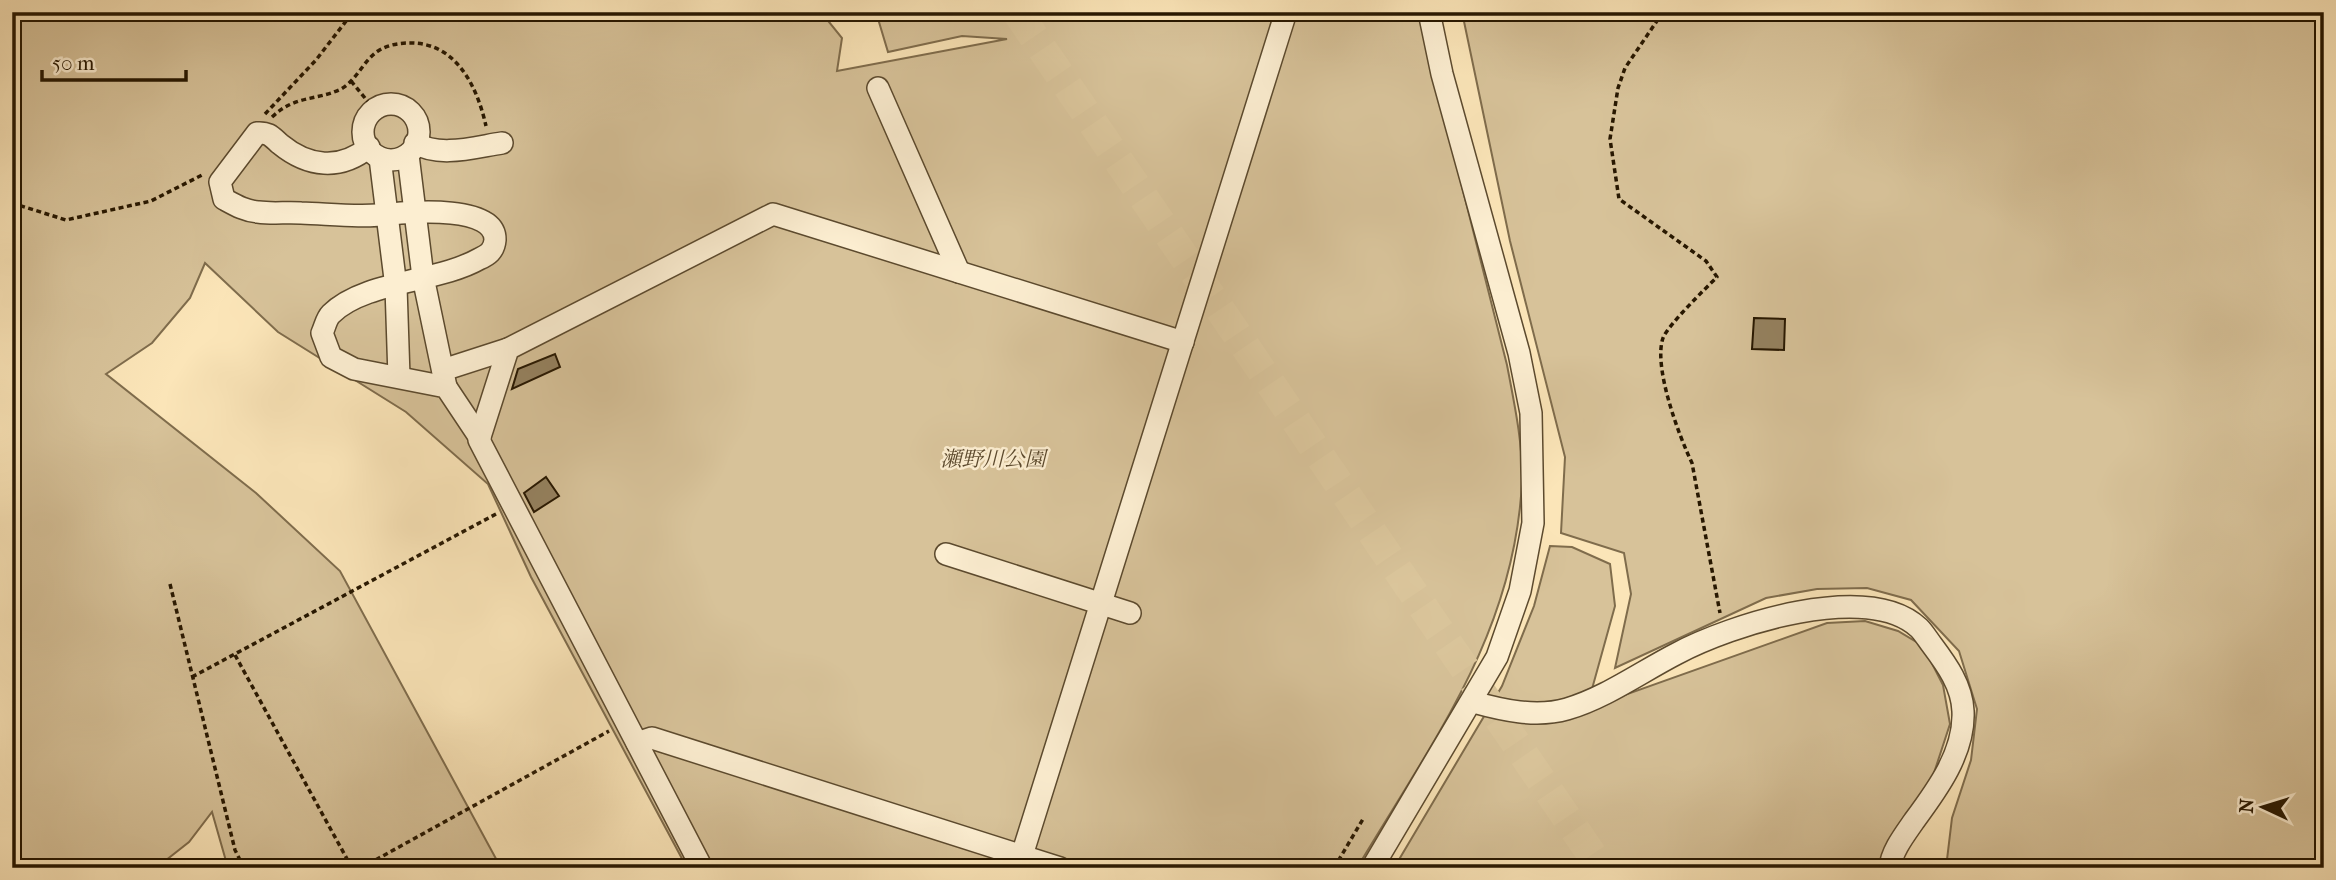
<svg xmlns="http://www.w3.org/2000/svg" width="2336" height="880" viewBox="0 0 2336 880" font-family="'IM FELL French Canon','Noto Serif JP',serif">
	<rect width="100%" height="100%" fill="#fbe5b8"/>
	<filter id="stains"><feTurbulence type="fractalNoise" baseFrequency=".00286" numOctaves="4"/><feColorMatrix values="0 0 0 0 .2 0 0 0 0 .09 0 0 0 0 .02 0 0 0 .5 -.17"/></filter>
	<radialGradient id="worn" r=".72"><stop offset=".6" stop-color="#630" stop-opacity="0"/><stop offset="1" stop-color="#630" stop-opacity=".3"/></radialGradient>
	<g fill="#d7c299" stroke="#7f6c4c" stroke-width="2">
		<path d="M12,12H821L842,38L837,71L1007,39L962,36L888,52L876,12H1418L1507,365C1514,402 1523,443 1522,481C1515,633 1432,742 1357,868H687L531,577L488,484L406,412L278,332L205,263L190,298L152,343L106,374L256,493L340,571L501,868H228L212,812L189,842L156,868H34L12,853Z"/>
		<path d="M1462,12H2324V868H1946L1952,818L1971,760L1977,709L1959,651L1911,600L1867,588L1817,589L1766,598L1615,668L1631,594L1624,553L1561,533L1565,457L1510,241Z"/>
		<path d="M1550,546L1572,547L1610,564L1615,606L1592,689L1594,706L1827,623L1865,621L1898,631L1923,646L1943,685L1950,724L1932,779L1881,868H1394L1502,686L1534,606Z"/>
	</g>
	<g fill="#958260" stroke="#271700" stroke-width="2">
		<path d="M1754,318L1785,319L1784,350L1752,349Z"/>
		<path d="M555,354L560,367L512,389L518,369Z"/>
		<path d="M546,477L559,496L534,512L524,493Z"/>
	</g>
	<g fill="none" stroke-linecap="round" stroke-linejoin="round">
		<path stroke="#dbc69c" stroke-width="30" stroke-dasharray="30 15" stroke-linecap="butt" d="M1017,12L1601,868"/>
		<g stroke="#5c4a2e" stroke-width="24">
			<g id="minor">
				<path d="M878,88L959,272"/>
				<circle cx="391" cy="132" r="28"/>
				<path d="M415,143C440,158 475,147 502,143"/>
				<path d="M369,147C340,171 308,167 280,144C272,137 269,132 257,133L220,182L224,199C235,205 245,211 258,212C272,214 287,212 301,213C331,214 361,218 391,214C412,212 496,205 495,240C494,251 488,255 479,259C439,282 364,281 331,314C326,319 325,327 322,333L331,357L354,369L446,387L480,438"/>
				<path d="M408,155L423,277L446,387"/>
				<path d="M380,158L396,287L399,377"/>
				<path d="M443,370L508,349"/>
				<path d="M946,554L1130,613"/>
				<path d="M1473,702C1502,710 1536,718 1567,709C1605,698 1641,672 1676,654C1730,625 1868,580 1919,628C1924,633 1928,640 1932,645C1947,665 1962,686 1963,711C1965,752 1937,790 1914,821C1905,834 1891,852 1890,868"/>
				<path d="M637,743L652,738L1060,868"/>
				<path d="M702,868L479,440L508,349L773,214L1183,342"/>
				<path d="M1018,868L1286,12"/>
				<path d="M1372,868L1497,657L1520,591L1533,523L1531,413L1519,353L1442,74L1429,12"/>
			</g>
		</g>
		<g stroke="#271700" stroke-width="3.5" stroke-dasharray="5 3.5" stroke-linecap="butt">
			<path d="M1663,12L1625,68L1618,88L1610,139L1619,199L1706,261L1717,277C1705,289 1668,325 1663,338C1653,367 1679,436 1692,463L1720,613"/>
			<path d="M351,81L374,109"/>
			<path d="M265,114L316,60L353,12"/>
			<path d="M272,117C295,95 316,101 341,89C357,80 363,61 378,51C387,45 399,43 409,43C456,42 477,86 486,126"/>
			<path d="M12,203L66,220L151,201L202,175"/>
			<path d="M170,584L235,850L244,868"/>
			<path d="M235,655L352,868"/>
			<path d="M192,677L496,514"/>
			<path d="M361,868L609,731"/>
			<path d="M1334,868L1363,819"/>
		</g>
		<use href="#minor" stroke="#fceed1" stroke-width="21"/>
	</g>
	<g text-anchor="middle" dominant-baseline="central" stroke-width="5" stroke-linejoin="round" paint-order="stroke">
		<g font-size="21" font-style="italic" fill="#5c4a2e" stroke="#fceed1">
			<text x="993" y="459">瀬野川公園</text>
		</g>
	</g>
	<rect width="2336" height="880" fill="none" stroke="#fbe5b8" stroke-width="42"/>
	<rect x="14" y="14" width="2308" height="852" fill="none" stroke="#271700" stroke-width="3.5"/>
	<rect x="21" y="21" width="2294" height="838" fill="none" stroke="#271700" stroke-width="2"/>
	<g transform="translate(2263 807) rotate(274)" stroke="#fceed1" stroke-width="5" paint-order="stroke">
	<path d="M0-5L12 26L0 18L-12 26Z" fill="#271700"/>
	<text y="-10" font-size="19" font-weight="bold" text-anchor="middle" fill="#271700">N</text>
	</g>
	<path d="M42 70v10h144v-10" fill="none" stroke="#271700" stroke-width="3.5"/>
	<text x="52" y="70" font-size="21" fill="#271700" stroke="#fceed1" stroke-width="5" paint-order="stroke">50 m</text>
	<rect width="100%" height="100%" filter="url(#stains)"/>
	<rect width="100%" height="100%" fill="url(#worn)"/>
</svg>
